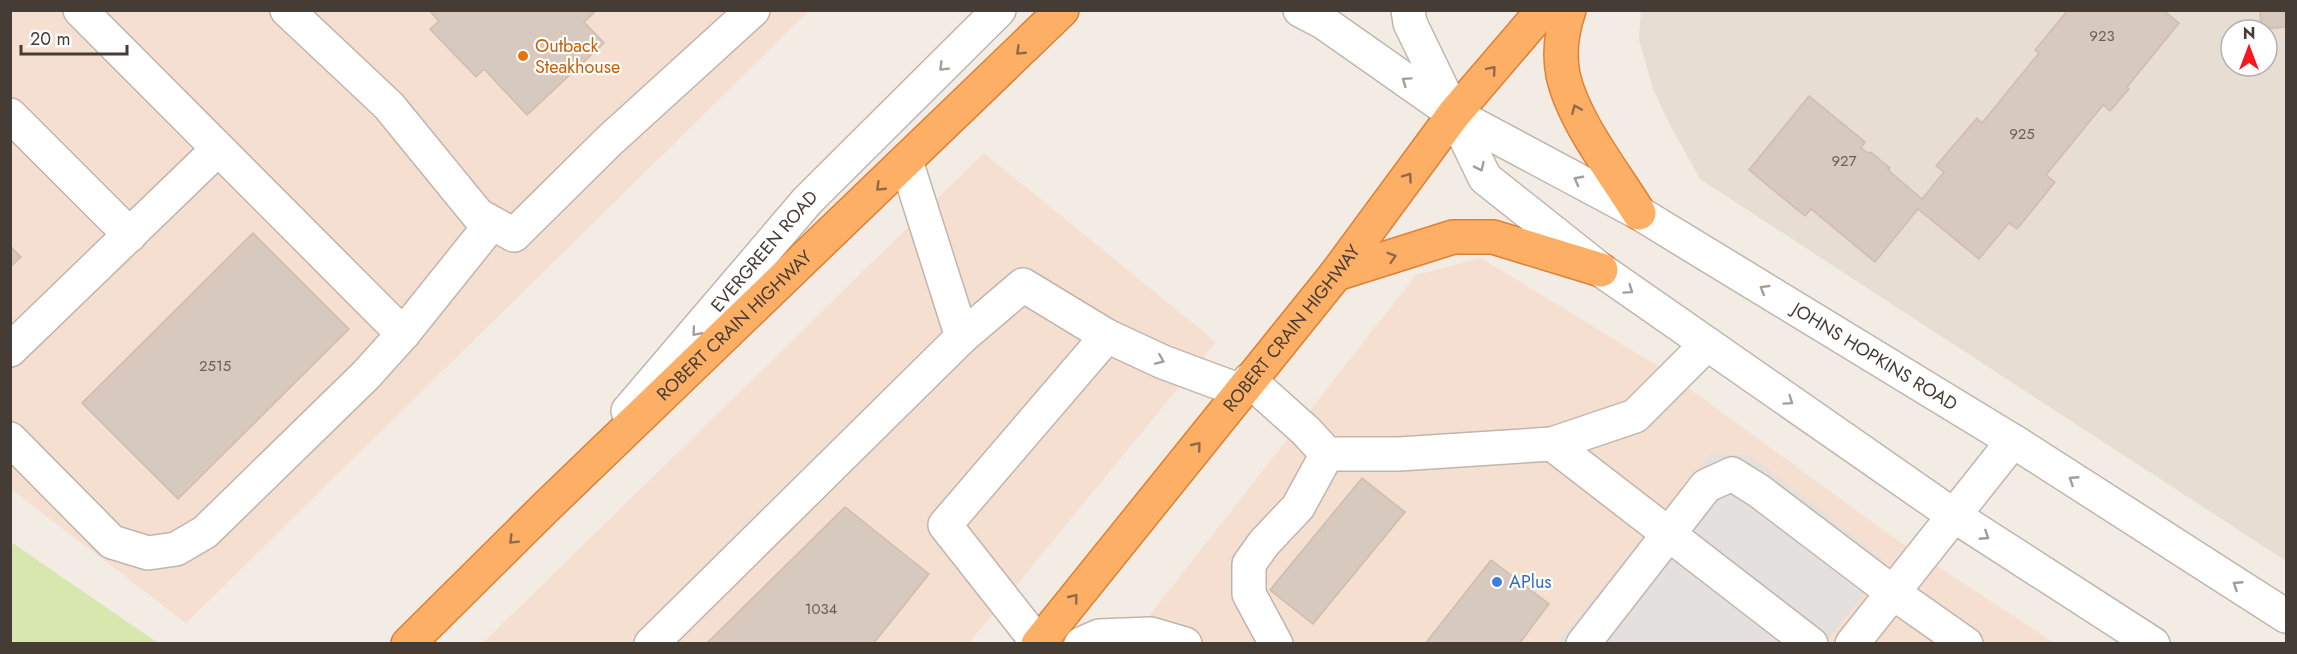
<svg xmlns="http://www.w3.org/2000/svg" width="2297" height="654" viewBox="0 0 2297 654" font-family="Jost,sans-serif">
	<rect width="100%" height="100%" fill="#f3ece5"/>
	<path fill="#e7ddd3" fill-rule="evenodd" d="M1641,10L2286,11V561L1700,179L1669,123L1653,89L1639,39ZM2231,30H2267V66H2231Z"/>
	<g fill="#f5dfd0">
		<path d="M10,11H809L186,623L11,489Z"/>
		<path d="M984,153L1216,342L969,643L482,644Z"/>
		<path d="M1481,258L1661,368L1890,535L2054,643L1127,644L1416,275Z"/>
	</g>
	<path fill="#d8e7ae" d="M10,542H11L158,643H11Z"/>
	<path fill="#e3e0de" d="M1710,454L1751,456L1887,563L1825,643L1557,644Z"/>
	<g fill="#d7c9be" stroke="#cfbcae" stroke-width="1.5">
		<path d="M429,10H592L594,13L584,22L604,43L527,115L484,69L476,77L430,29L439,21Z"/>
		<path d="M2068,10H2163L2179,23L2127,87L2129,89L2110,111L2103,105L2046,175L2055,182L2017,229L2009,223L1979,259L1918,209L1875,262L1811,209L1805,216L1749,170L1809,96L1865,142L1861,148L1868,153L1870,152L1873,154L1890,168L1888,170L1922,199L1944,172L1936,166L1977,118L1982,123L2039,53L2035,50Z"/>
		<path d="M2260,10H2286V27L2261,29Z"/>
		<path d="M253,233L349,329L178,499L82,403Z"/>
		<path d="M10,246L21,257L10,267Z"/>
		<path d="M1362,478L1405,512L1313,624L1270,590Z"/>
		<path d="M845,507L929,574L873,644H706Z"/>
		<path d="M1491,560L1549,604L1519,644H1425Z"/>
	</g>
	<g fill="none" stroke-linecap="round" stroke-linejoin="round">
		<g stroke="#c1b5ab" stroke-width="36">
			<g id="minor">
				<path d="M80,10L403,334"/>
				<path d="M287,10L389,106L478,215L514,235L609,141L753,10"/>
				<path id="s1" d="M1300,10L1323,22L1454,114L1639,213L2013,441L2286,616"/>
				<path d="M1408,10L1410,23L1485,178L1601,270L1953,515L2153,644"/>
				<path d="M10,115L130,235"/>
				<path d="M962,337L1023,285L1107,336L1163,362L1241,391"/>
				<path d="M10,350L218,149"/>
				<path d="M1249,380L1306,431L1327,454L1298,507L1264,543L1249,564V594L1276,644"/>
				<path id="s2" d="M628,411L807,201L999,10"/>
				<path d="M10,439L112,542L148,553L176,549L205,532L366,375L403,334L492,223"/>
				<path d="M1552,444L1811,644"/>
				<path d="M1327,454H1399L1552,444L1635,416L1707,344"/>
				<path d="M1038,643L945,525L1107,336"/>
				<path d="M651,644L962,337L906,161"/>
				<path d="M1081,644L1099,636L1151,634L1185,644"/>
				<path d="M1583,644L1706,486L1732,474L1759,491L1892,592L1966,644"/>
				<path d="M1852,644L2013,441"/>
			</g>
		</g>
		<g stroke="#dd8135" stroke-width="36">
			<g id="highway">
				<path d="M1569,10C1562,30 1559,54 1563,75C1573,121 1614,172 1639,213"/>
				<path d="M1336,274L1453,237H1493L1601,270"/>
				<path id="s3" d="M408,644L545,508L1062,10"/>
				<path id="s4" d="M1038,644L1336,274L1454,114L1543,10"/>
			</g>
		</g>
		<use href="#minor" stroke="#fff" stroke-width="33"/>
		<use href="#highway" stroke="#fdaf66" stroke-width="33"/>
	</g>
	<defs><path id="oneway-chevron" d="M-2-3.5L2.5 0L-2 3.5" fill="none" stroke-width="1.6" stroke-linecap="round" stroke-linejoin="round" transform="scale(1.5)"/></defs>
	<g stroke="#8f6a49">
		<use href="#oneway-chevron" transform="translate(1020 51) rotate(136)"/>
		<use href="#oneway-chevron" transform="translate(1492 70) rotate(-50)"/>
		<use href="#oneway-chevron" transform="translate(1576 109) rotate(-113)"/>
		<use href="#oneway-chevron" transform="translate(1408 177) rotate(-55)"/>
		<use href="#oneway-chevron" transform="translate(880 187) rotate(136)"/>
		<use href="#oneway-chevron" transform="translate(1392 257) rotate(-17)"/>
		<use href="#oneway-chevron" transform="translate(1197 446) rotate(-51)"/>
		<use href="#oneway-chevron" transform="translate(513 540) rotate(135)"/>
		<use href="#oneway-chevron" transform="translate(1074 598) rotate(-51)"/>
	</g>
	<g stroke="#a29e9a">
		<use href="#oneway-chevron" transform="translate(943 67) rotate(135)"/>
		<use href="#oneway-chevron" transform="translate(1406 81) rotate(-145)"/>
		<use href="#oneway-chevron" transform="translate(1480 167) rotate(64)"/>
		<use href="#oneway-chevron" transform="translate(1578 180) rotate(-152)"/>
		<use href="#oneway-chevron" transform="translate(1764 289) rotate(-149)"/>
		<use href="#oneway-chevron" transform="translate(1629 290) rotate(35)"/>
		<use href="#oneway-chevron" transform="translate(696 332) rotate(130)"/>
		<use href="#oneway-chevron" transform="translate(1160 360) rotate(23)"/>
		<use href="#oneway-chevron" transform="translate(1789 401) rotate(35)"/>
		<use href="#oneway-chevron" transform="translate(2073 480) rotate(-147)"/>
		<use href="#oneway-chevron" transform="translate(1985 536) rotate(33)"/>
		<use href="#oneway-chevron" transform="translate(2237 585) rotate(-147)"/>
	</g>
	<circle fill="#e8710a" stroke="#fff" stroke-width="2" cx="523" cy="56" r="6"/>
	<circle fill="#3f7fe0" stroke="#fff" stroke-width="2" cx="1497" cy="582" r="6"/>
	<g text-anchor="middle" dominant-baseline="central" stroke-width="4.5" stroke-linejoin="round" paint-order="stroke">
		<g font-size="15" fill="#6a5f57">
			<text x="2102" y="36">923</text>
			<text x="2022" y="134">925</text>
			<text x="1844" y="161">927</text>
			<text x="215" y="366">2515</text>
			<text x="821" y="609">1034</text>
		</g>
		<g font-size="18" fill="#c56008" stroke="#fff" text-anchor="start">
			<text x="535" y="46">Outback<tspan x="535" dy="21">Steakhouse</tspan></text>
		</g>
		<g font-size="18" fill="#453c35" stroke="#fff">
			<text stroke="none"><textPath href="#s2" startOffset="210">EVERGREEN ROAD</textPath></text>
			<text stroke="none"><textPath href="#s3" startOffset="456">ROBERT CRAIN HIGHWAY</textPath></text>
			<text stroke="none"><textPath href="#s4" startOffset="405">ROBERT CRAIN HIGHWAY</textPath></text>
			<text stroke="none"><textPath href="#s1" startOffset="672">JOHNS HOPKINS ROAD</textPath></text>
		</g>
		<g font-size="18" fill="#366cbe" stroke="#fff" text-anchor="start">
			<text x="1509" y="582">APlus</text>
		</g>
	</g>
	<rect width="2297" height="654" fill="none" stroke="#453c35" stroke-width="24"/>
	<g transform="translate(2249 48)"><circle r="28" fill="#ffffff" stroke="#b5b1ae" stroke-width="1.5"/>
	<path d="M0-4.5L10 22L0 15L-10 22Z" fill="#f9161d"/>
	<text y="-9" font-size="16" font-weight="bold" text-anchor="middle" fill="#453c35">N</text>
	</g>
	<path d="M21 45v9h106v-9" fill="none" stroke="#453c35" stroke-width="3"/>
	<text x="30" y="45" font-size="18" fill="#453c35" stroke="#ffffff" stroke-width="4.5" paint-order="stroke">20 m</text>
</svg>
